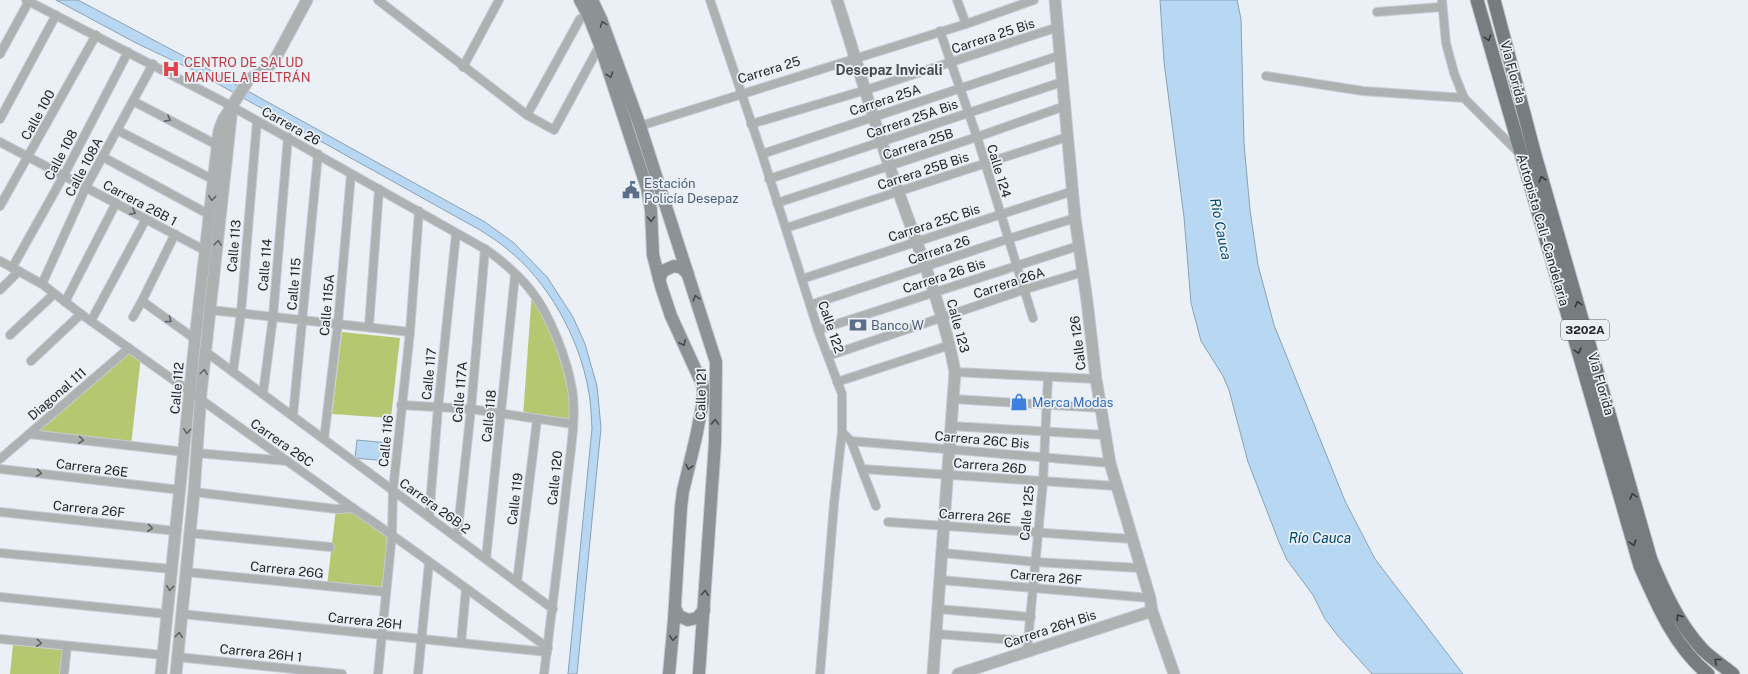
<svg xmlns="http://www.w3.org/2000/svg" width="1748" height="674" viewBox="0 0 1748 674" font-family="'Public Sans',sans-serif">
	<rect width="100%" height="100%" fill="#eaf0f6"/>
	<g fill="#b7c771">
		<path d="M532,291L548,320L573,390V424L523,417Z"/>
		<path d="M342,332L400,338L391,418L332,414Z"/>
		<path d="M129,348L141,356L131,446L29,434Z"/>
		<path d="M353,508L392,534L386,592L327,586L336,509Z"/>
		<path d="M13,645L63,650L60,674H10Z"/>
	</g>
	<g fill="#b7d7f2" stroke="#8ba2b5">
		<path d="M56,0H78L197,63L485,222L514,243L547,277L573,317L585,344L597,386L601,428L577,674H568L592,428C591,415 591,401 588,388C579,338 548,281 507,249C499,242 489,236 480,230L193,70L136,43Z"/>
		<path d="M1160,0H1237L1241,19L1244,143L1250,210L1258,265L1274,325L1345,501L1375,559L1463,674H1372L1338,636L1325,619L1313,595L1287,560L1279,542L1248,462L1229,390L1223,376L1201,341L1191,303L1184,217L1164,62Z"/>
		<path d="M357,440L389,443L387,461L355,458Z"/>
	</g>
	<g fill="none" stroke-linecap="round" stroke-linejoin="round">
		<g stroke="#c6cbd1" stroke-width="10">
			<g id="minor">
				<path d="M26,0L222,101L485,249C499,258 522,278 532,292C550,315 567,359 572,389C577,416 570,454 567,482C560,546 552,610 544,674"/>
				<path d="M378,0L527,115L554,130L600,45"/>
				<path d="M710,0L762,154L818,330L842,394V432L834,504L820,674"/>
				<path d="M957,0L966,24"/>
				<path d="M1442,0L1446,43L1454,73L1464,98L1519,153"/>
				<path d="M1377,12L1441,7"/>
				<path d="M940,31L977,137L1033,318"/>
				<path d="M0,54L29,1"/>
				<path d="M463,67L499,0"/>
				<path d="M1266,76L1363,91L1464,98"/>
				<path d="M133,101L217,145"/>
				<path d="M527,115L580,19"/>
				<path d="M0,119L56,15"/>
				<path d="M751,124L866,90L1058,27"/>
				<path d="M640,126L966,24L1034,0"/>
				<path d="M117,130L214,180"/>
				<path d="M0,142L206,251"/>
				<path d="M762,154L1061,55"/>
				<path d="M103,157L210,215"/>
				<path d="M769,179L1062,82"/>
				<path d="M777,203L977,137L1065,106"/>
				<path d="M0,206L96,35"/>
				<path d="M786,228L1067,137"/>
				<path d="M0,261L42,284L81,314L353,508C419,553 483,601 548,648"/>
				<path d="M12,268L64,175L128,52"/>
				<path d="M802,279L1073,191"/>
				<path d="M42,284L86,187L153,64"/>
				<path d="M0,290L19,271"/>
				<path d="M142,301L195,339"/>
				<path d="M65,302L116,203"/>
				<path d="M810,305L1008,239L1075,218"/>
				<path d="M210,310L410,332"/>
				<path d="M133,317L142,301L175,234"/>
				<path d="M91,321L146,219"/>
				<path d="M369,326L379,189"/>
				<path d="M818,330L1078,246"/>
				<path d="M10,335L54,294"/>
				<path d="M206,352L553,609"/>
				<path d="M828,356L1023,290L1083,272"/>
				<path d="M31,361L81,314"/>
				<path d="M233,372L241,313L257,121"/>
				<path d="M955,372L1096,379"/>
				<path d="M837,382L950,345"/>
				<path d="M263,394L273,317L288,137"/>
				<path d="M953,399L1101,408"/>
				<path d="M401,405L471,409L573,424"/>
				<path d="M293,416L318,154"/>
				<path d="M951,426L1105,435"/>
				<path d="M842,432L851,441L876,506"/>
				<path d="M29,434L185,452"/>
				<path d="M324,439L338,323L351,174"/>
				<path d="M851,441L1110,463"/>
				<path d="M197,453L287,461"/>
				<path d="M0,459L129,348"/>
				<path d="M0,469L181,490"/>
				<path d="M862,469L1116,486"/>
				<path d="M194,492L336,509L353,508"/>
				<path d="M0,512L176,531"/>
				<path d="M429,517L438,408L456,234"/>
				<path d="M888,522L1132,539"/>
				<path d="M189,533L330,547"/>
				<path d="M457,537L471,409L485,249"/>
				<path d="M0,553L172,569"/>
				<path d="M943,553L1035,562L1140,568"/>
				<path d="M486,559L515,275"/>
				<path d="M186,572L386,592"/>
				<path d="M940,580L1150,598"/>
				<path d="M517,582L537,420"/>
				<path d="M0,597L167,614"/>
				<path d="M938,609L1031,617"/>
				<path d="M182,614L547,652"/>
				<path d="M936,634L1028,641"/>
				<path d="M0,639L163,655"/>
				<path d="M461,643L466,589"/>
				<path d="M1027,651L1043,482L1048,377"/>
				<path d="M177,657L342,674"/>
				<path d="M64,674L67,646"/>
				<path d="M378,674L392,534L393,490L410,332L419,211"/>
				<path d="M418,674L429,563"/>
			</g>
		</g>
		<g stroke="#c6cbd1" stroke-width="13">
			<g id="tertiary">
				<path d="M837,0C855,56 871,112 890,168C913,235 942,302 955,372L933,674"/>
				<path d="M1055,0L1075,218L1087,301L1096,379L1110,463L1150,598L1152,611L1174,674"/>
				<path d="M161,674L195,339L219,131L223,120L249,79L259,74L273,63L307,0"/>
				<path d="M176,674L194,492L201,393L232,108"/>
				<path d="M958,674L1152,611"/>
			</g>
		</g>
		<g stroke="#c6cbd1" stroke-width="14">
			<g id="secondary">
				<path d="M580,0L589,17L600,45L647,188L651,210L653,255L661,286L671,316L703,386V401L696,437L683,491L681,507L674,620L669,674"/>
				<path d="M592,0L601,19L640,126L716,362L715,443L699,674"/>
				<path d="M659,279L663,271L674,266L682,268L688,274"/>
				<path d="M675,608L679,616L688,620L697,618L704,610"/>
			</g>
		</g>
		<g stroke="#c6cbd1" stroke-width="15">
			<g id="primary">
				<path d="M1477,0L1640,566C1657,604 1674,646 1708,674"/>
				<path d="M1494,0L1535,155L1651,560C1664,591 1679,624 1702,649C1711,658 1723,666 1733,674"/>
			</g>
		</g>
		<use href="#minor" stroke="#adb1b2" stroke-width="8"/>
		<use href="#tertiary" stroke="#adb1b2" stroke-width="11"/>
		<use href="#secondary" stroke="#8d9295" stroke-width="12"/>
		<use href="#primary" stroke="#767d7f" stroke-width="13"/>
	</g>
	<defs><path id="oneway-chevron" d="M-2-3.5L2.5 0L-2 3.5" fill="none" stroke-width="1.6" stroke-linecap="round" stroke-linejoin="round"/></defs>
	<g stroke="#484b4e">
		<use href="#oneway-chevron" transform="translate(603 24) rotate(-111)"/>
		<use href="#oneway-chevron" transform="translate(610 75) rotate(71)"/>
		<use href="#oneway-chevron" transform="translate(651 219) rotate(89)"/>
		<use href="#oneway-chevron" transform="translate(696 298) rotate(-107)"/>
		<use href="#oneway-chevron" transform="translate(683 343) rotate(65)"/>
		<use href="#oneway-chevron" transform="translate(715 422) rotate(-88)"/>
		<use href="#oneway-chevron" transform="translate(689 467) rotate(104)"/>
		<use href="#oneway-chevron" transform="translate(705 593) rotate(-86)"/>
		<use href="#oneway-chevron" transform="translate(673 638) rotate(96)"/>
	</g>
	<g stroke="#383b3d">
		<use href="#oneway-chevron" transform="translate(1488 38) rotate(74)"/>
		<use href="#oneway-chevron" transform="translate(1542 179) rotate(-106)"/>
		<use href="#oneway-chevron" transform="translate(1578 304) rotate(-106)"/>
		<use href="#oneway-chevron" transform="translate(1578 351) rotate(74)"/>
		<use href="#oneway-chevron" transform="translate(1633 496) rotate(-106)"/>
		<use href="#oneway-chevron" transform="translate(1633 543) rotate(74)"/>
		<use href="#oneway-chevron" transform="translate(1679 617) rotate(-125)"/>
		<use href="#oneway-chevron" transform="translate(1717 661) rotate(-141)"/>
	</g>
	<g stroke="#616466">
		<use href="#oneway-chevron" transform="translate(168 119) rotate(28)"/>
		<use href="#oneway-chevron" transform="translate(212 198) rotate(97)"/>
		<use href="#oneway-chevron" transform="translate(133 212) rotate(27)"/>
		<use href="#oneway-chevron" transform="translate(218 243) rotate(-84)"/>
		<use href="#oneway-chevron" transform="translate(169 320) rotate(36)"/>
		<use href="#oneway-chevron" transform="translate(204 372) rotate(-83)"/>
		<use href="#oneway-chevron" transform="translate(187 431) rotate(96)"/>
		<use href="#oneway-chevron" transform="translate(81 440) rotate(6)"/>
		<use href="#oneway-chevron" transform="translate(39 473) rotate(7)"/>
		<use href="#oneway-chevron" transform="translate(150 528) rotate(6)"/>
		<use href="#oneway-chevron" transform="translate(170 588) rotate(96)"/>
		<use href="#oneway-chevron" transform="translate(179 635) rotate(-84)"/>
		<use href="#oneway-chevron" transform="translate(39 643) rotate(6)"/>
	</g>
	<defs>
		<g id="hospital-bare" transform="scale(1.38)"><path d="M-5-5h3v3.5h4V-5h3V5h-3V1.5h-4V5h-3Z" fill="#e0444e" stroke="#eaf0f6" stroke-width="2.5" paint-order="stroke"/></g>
		<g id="civic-bare" transform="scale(1.38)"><path d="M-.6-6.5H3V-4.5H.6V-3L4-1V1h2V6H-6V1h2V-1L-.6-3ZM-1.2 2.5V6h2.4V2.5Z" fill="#5c6f8a" stroke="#eaf0f6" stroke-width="2.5" paint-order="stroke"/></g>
		<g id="bank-bare" transform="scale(1.38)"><path d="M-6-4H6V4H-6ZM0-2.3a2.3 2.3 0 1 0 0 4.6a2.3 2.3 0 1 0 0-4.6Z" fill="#5c6f8a" stroke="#eaf0f6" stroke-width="2.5" paint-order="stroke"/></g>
		<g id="shop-bare" transform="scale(1.38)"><path d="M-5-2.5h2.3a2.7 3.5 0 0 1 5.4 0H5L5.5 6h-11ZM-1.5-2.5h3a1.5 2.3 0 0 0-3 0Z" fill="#3f7fe0" stroke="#eaf0f6" stroke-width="2.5" paint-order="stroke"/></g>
	</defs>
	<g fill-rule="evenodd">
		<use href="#hospital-bare" x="171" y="69"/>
		<use href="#civic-bare" x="631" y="190"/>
		<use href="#bank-bare" x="858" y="325"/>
		<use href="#shop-bare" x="1019" y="402"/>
	</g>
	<g text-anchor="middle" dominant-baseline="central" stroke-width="3.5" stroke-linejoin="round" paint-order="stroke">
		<rect fill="#eaf0f6" stroke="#5f6265" stroke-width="1" x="1561" y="320" width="48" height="20" rx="3"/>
		<g font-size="12" font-weight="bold" fill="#232527">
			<text x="1585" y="330">3202A</text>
		</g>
		<g font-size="13" fill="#232527" stroke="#eaf0f6">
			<text transform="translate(993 36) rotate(-18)">Carrera 25 Bis</text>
			<text transform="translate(769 70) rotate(-17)">Carrera 25</text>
			<text transform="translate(1513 72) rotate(75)">Via Florida</text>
			<text transform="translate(885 100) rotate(-18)">Carrera 25A</text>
			<text transform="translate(38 115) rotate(-61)">Calle 100</text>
			<text transform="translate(912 119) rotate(-19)">Carrera 25A Bis</text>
			<text transform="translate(291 126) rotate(29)">Carrera 26</text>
			<text transform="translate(918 144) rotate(-18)">Carrera 25B</text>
			<text transform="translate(61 155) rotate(-62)">Calle 108</text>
			<text transform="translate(84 167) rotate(-62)">Calle 108A</text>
			<text transform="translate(923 171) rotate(-18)">Carrera 25B Bis</text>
			<text transform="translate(999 171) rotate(73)">Calle 124</text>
			<text transform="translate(140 203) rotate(28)">Carrera 26B 1</text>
			<text transform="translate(934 223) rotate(-18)">Carrera 25C Bis</text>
			<text transform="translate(1543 230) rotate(74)">Autopista Cali - Candelaria</text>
			<text transform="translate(234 246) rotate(-85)">Calle 113</text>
			<text transform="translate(939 250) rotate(-19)">Carrera 26</text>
			<text transform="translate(265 265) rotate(-85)">Calle 114</text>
			<text transform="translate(944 276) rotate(-18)">Carrera 26 Bis</text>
			<text transform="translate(1009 283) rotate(-18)">Carrera 26A</text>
			<text transform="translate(294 284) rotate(-85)">Calle 115</text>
			<text transform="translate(327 305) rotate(-85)">Calle 115A</text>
			<text transform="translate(958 326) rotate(75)">Calle 123</text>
			<text transform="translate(831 327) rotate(71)">Calle 122</text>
			<text transform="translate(1078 343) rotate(-97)">Calle 126</text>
			<text transform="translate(429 374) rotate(-84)">Calle 117</text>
			<text transform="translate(1601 384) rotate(74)">Via Florida</text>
			<text transform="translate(177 388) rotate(-85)">Calle 112</text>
			<text transform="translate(460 392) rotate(-85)">Calle 117A</text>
			<text transform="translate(57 394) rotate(-41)">Diagonal 111</text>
			<text transform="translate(701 394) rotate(-89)">Calle 121</text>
			<text transform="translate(489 416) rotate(-84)">Calle 118</text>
			<text transform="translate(982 440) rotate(5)">Carrera 26C Bis</text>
			<text transform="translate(386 441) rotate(-84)">Calle 116</text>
			<text transform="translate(282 443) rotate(35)">Carrera 26C</text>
			<text transform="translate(990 466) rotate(5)">Carrera 26D</text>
			<text transform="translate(92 468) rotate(7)">Carrera 26E</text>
			<text transform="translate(555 478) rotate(-84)">Calle 120</text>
			<text transform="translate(515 499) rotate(-83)">Calle 119</text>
			<text transform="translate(435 506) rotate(36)">Carrera 26B 2</text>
			<text transform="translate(89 509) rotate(6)">Carrera 26F</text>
			<text transform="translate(1027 513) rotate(-85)">Calle 125</text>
			<text transform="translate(975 516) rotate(4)">Carrera 26E</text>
			<text transform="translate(287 570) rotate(6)">Carrera 26G</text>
			<text transform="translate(1046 577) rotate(5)">Carrera 26F</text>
			<text transform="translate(365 621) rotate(6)">Carrera 26H</text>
			<text transform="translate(1050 629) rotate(-18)">Carrera 26H Bis</text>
			<text transform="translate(261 653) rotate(6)">Carrera 26H 1</text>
		</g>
		<g font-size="13" fill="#be3a42" stroke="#eaf0f6" text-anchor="start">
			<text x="184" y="62">CENTRO DE SALUD<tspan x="184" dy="15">MANUELA BELTRÁN</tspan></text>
		</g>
		<g font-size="13" fill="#4e5e75" stroke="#eaf0f6" text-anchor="start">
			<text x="644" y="183">Estación<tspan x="644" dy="15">Policía Desepaz</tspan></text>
			<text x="871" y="325">Banco W</text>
		</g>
		<g font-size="13" fill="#366cbe" stroke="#eaf0f6" text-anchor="start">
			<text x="1032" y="402">Merca Modas</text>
		</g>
		<g font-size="14" font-weight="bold" fill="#484d52" stroke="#eaf0f6">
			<text x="889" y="70">Desepaz Invicali</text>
		</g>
		<g font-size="14" font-style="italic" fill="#004872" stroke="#eaf0f6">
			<text transform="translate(1221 229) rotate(79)">Río Cauca</text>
			<text x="1320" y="538">Río Cauca</text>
		</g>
	</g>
</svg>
